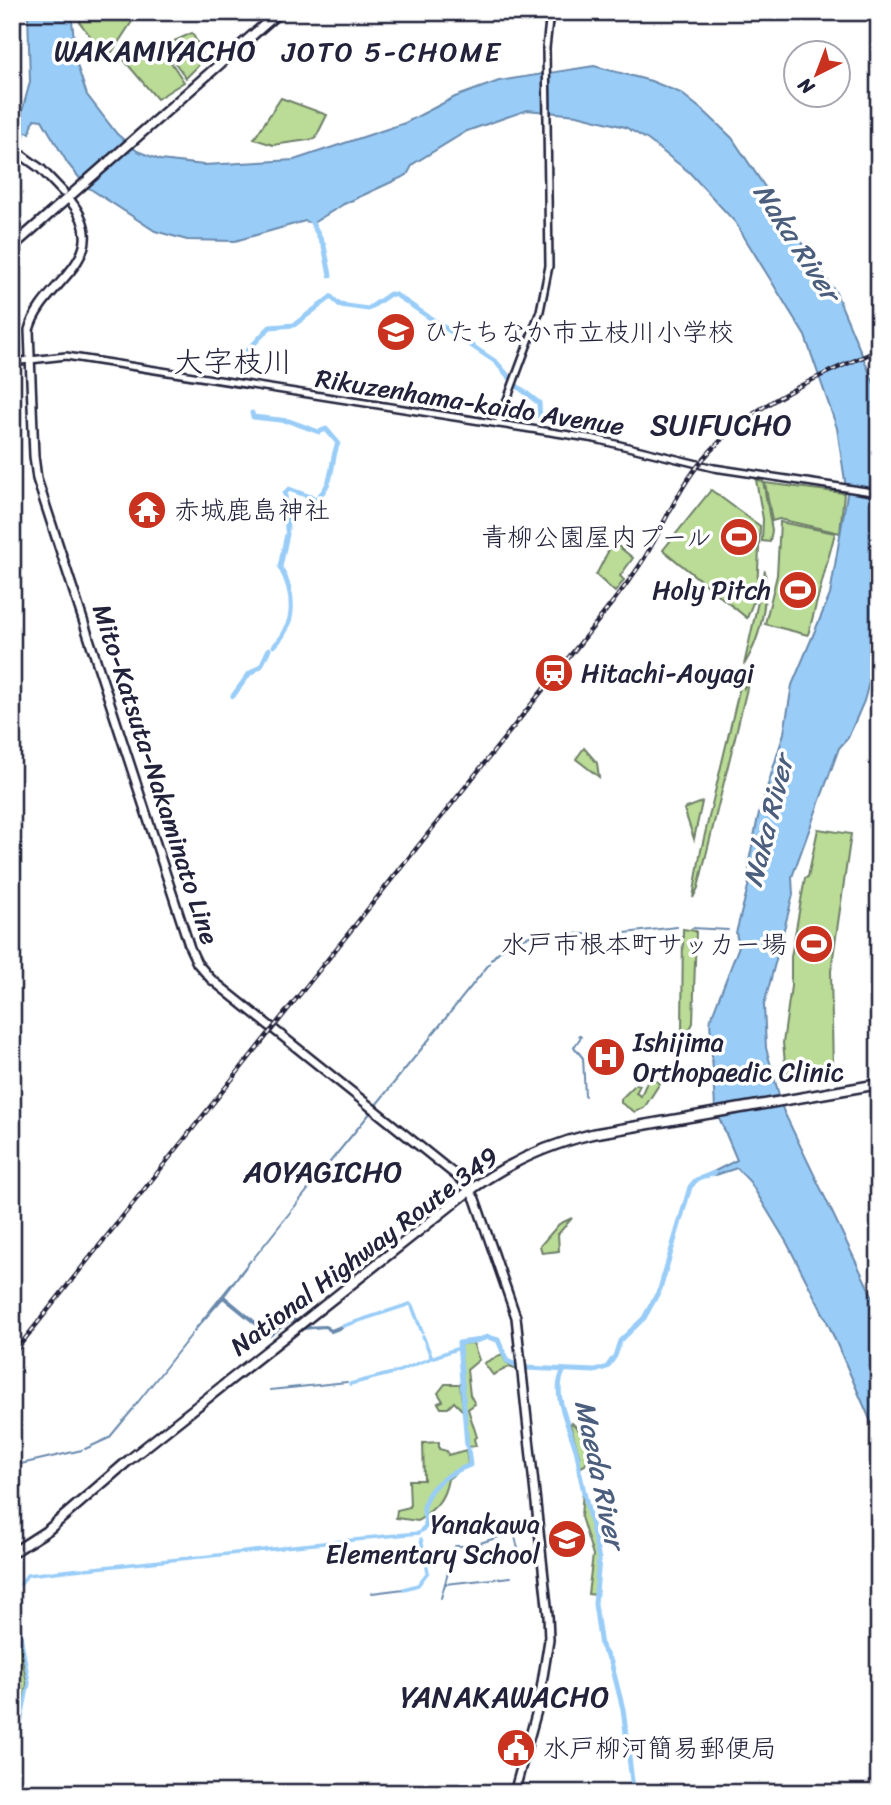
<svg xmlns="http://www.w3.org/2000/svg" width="891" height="1805" viewBox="0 0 891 1805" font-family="Sriracha,'Klee One',sans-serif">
	<rect width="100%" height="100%" fill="#fff"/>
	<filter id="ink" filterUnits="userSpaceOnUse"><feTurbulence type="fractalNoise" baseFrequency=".0143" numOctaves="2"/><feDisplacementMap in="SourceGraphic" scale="14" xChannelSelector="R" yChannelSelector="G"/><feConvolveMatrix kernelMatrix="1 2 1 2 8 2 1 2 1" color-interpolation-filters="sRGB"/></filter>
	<g filter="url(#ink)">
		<g fill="#badc96" stroke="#6e7f68" stroke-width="2">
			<path d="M80,12H133L135,17L112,52L104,53L80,23Z"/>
			<path d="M192,33L202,51L198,66L186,78L163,46Z"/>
			<path d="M161,47L184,82L157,99L123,59L141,49Z"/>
			<path d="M281,98L327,115L315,139L273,145L254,139Z"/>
			<path d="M756,480L763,481L772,530L770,542L762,541L763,519Z"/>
			<path d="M765,483L844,493L840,533L779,519L772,521Z"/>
			<path d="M711,490L760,526L757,592L747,618L663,550Z"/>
			<path d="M780,522L835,533L808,635L765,624L777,575Z"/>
			<path d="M613,542L633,558L620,576L624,580L615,592L596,575Z"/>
			<path d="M765,570C767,604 762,636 744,665Z"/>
			<path d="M750,676L698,888L693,898L700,855L742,678L744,688Z"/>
			<path d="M584,748L597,763L599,777L576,759Z"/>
			<path d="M702,802L694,839L684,809Z"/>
			<path d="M818,829L851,834L831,971L833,1072H786L783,1043L791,986V957L805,878L808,877Z"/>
			<path d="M683,929L696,931L693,1023L689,1031H682Z"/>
			<path d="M649,1077L660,1083L644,1108L635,1112L621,1103V1099L636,1084L640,1085L636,1093L641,1096Z"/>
			<path d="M572,1218L558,1234L559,1251L542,1253L540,1246L559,1224Z"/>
			<path d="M473,1343L479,1360L467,1370L470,1395L475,1404L468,1409L477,1437L474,1439L476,1446L468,1447L460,1344Z"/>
			<path d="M502,1354L506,1362L518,1370L509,1367L493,1375L484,1363Z"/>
			<path d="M445,1384H460L463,1411L454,1402L448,1408H441L438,1403L443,1401L438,1393Z"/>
			<path d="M572,1423L593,1444L585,1465L579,1468L580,1458L570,1424Z"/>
			<path d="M439,1442V1449L447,1451L448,1455L466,1450L468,1464L448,1479C444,1501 436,1507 418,1521L396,1518L397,1510L410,1507L409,1480H424L423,1443Z"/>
			<path d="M583,1490L599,1559L597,1595L588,1594L593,1555L581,1517Z"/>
			<path d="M12,1618H15L27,1683L24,1705L12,1745V1721L19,1715L12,1682Z"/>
		</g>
		<g fill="#99cdf7" stroke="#6989ac" stroke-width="2">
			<path d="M28,12H71L77,65L87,95L117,134L137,151L160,160L204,165L294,160L405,123L455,97L499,81L594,66L651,81L681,93L706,113L732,138L836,293L879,395V645L864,701L848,738L839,748L792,877L793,895L764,1005L766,1048L783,1110L879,1310V1440L826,1319L787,1243L750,1182L737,1168L716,1175L709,1174L737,1160L715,1108L710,1021L739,946L736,933L749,883V861L758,817L784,733L792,685L830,595L847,494L837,428L805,336L735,222L689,172L648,140L625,127L577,115L527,110L467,131L413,164L407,175L344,204L313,223L305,221L235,241L187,240L155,231L86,186L68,164L42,120L34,119L30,133L17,130L30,82Z"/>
			<path d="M251,1260L224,1296L270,1334L293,1317L301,1327L326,1326L331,1330L341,1326L342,1328L331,1332L325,1327L303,1329L292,1319L270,1336L223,1298L193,1332Z"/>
		</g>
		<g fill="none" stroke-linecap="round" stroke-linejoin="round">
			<g stroke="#6989ac" stroke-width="2">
				<path d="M692,928L728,930"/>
				<path d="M625,933L677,927"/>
				<path d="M491,960C519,926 557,935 597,934"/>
				<path d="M432,1035L490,963"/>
				<path d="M579,1035L581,1037L574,1047L583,1058L585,1096"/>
				<path d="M376,1105L431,1037"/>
				<path d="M312,1184L371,1112"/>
				<path d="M253,1259L311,1186"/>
				<path d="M270,1390L347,1382"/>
				<path d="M134,1407L192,1334"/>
				<path d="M85,1449L109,1438L133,1409"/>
				<path d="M12,1466L82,1450"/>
				<path d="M453,1556L455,1546H471L514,1532L518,1549"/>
				<path d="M445,1584L511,1577"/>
				<path d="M372,1593L404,1589"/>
				<path d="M441,1598L452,1558"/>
			</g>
			<g stroke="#99cdf7" stroke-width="3.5">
				<path d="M412,1306L422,1332"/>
				<path d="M343,1326L410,1304"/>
				<path d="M423,1336L431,1356"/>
				<path d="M431,1358L456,1349"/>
				<path d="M394,1373L429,1359"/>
				<path d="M350,1384L393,1373"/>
				<path d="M366,1538L419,1533"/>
				<path d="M284,1547L364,1539"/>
				<path d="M201,1557L282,1548"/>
				<path d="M85,1569L199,1557"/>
				<path d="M12,1583L29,1683L20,1727L12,1748"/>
				<path d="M21,1584L27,1575L82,1569"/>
				<path d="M404,1589L418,1585L428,1572L421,1539"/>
			</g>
			<g stroke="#99cdf7" stroke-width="5">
				<path d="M12,186L25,125"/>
				<path d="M310,219L324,246L330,275"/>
				<path d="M331,297L340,305L368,309L390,294L396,295L496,362L509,377"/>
				<path d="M255,370L249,366L245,353L270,327L294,325L331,297"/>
				<path d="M517,386L539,403L540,421"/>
				<path d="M252,413L253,417L289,421L319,432L326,429L338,443C329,464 336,482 316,499L289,489L285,493L287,530"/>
				<path d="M274,646C297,624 295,593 280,567L287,534"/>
				<path d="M233,696L249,674L261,666L269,649"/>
				<path d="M475,1341L488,1337L498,1340L507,1361L518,1366"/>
				<path d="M525,1368L595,1371L607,1367L615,1356L620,1341L644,1318L660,1289L690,1187L696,1180L714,1173"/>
				<path d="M564,1370C547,1399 580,1439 579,1470L599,1559L595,1604L601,1646L611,1662L623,1709L632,1781L628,1793"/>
				<path d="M467,1446L459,1343L474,1341"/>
				<path d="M422,1530L426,1526C426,1519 423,1514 424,1508C426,1485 452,1472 470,1465L468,1449"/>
			</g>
			<g stroke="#22223b" stroke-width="10">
				<g id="secondary">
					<path d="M467,12L475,15L476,12"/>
					<path d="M12,362L66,356L595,439L714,468L879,493"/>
					<path d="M498,424L540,311L549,266L546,48L550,12"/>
				</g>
			</g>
			<g stroke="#22223b" stroke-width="12">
				<g id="primary">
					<path d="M12,148L41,169L63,192"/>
					<path d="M70,200C117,259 42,281 29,330L34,456L37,479L190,948L197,963L211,979L463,1181L475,1199L516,1317L548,1615L549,1640L538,1707L514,1793"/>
				</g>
			</g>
			<g stroke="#22223b" stroke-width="13">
				<g id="trunk">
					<path d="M12,247L279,12"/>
					<path d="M12,1553L48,1530L129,1460L464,1195C503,1165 543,1146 592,1134L879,1084"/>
				</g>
			</g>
			<use href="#secondary" stroke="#fff" stroke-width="5"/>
			<use href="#primary" stroke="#fff" stroke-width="7"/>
			<use href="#trunk" stroke="#fff" stroke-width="8"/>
			<g stroke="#22223b" stroke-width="4.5">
				<path id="rail" d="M12,1355L601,617C617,596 635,575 648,552C664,524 676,494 696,468C742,408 811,379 879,350"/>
			</g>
			<use href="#rail" stroke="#fff" stroke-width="2" stroke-dasharray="5" stroke-linecap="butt"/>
		</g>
	</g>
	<defs>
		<g id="school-disc" transform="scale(2.0125)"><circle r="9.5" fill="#c8321e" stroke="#fff"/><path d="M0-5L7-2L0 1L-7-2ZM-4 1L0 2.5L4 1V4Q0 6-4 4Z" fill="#fff"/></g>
		<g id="temple-disc" transform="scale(2.0125)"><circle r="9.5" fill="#c8321e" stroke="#fff"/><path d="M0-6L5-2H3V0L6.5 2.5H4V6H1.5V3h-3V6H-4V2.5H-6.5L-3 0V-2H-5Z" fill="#fff"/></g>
		<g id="stadium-disc" transform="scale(2.0125)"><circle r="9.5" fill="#c8321e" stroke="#fff"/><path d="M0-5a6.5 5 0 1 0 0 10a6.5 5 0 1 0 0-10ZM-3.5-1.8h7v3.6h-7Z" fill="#fff"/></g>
		<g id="station-disc" transform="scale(2.0125)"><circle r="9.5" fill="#c8321e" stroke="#fff"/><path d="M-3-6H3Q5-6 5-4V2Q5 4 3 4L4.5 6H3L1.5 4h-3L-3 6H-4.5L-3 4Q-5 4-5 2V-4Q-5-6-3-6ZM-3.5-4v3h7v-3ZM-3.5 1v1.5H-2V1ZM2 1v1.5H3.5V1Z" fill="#fff"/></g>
		<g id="hospital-disc" transform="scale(2.0125)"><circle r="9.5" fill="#c8321e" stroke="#fff"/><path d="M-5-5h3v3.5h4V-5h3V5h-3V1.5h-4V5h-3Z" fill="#fff"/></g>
		<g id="civic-disc" transform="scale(2.0125)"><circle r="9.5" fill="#c8321e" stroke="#fff"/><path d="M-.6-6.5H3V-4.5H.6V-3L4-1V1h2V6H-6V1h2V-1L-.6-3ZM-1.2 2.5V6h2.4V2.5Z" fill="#fff"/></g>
	</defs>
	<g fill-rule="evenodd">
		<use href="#school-disc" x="396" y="332"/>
		<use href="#temple-disc" x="147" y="510"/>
		<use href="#stadium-disc" x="739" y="537"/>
		<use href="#stadium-disc" x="798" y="590"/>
		<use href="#station-disc" x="554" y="673"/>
		<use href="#stadium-disc" x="814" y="944"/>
		<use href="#hospital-disc" x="606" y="1057"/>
		<use href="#school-disc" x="567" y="1539"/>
		<use href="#civic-disc" x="516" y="1748"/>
	</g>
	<g text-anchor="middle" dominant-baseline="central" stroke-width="7" stroke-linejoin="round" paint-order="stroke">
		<g font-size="26" fill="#22223b" stroke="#fff" text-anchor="start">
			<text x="423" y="332">ひたちなか市立枝川小学校</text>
			<text x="174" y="510">赤城鹿島神社</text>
			<text x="712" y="537" text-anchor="end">青柳公園屋内プール</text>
			<text x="771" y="590" text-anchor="end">Holy Pitch</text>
			<text x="581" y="673">Hitachi-Aoyagi</text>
			<text x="787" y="944" text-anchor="end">水戸市根本町サッカー場</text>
			<text x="633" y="1042">Ishijima<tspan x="633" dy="30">Orthopaedic Clinic</tspan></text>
			<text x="540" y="1524" text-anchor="end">Yanakawa<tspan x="540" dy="30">Elementary School</tspan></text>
			<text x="543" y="1748">水戸柳河簡易郵便局</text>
		</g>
		<g font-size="26" fill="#22223b" stroke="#fff">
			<text transform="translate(470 402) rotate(9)">Rikuzenhama-kaido Avenue</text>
			<text transform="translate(156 774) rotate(72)">Mito-Katsuta-Nakaminato Line</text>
			<text transform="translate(364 1251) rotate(-37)">National Highway Route 349</text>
		</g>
		<g font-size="28" letter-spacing="2" fill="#22223b" stroke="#fff">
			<text x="392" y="51">JOTO 5-CHOME</text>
		</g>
		<g font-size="28" font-style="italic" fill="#4c5e7d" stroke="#fff">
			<text transform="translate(797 242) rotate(57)">Naka River</text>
			<text transform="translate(768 821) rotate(-76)">Naka River</text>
			<text transform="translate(600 1474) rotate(78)">Maeda River</text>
		</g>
		<g font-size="30" fill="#22223b" stroke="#fff">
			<text x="155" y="51">WAKAMIYACHO</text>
			<text x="233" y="362">大字枝川</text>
			<text x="721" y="425">SUIFUCHO</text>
			<text x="323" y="1172">AOYAGICHO</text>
			<text x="505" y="1697">YANAKAWACHO</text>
		</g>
	</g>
	<rect width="891" height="1805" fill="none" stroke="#fff" stroke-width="42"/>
	<rect x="21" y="21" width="849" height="1763" fill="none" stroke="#22223b" stroke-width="2.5" filter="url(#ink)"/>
	<g transform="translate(817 74) rotate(222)"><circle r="33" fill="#ffffff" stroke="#a7a7b1" stroke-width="2"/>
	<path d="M0-5L12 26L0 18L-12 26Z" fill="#c8321e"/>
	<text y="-10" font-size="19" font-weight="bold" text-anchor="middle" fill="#22223b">N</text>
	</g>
</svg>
